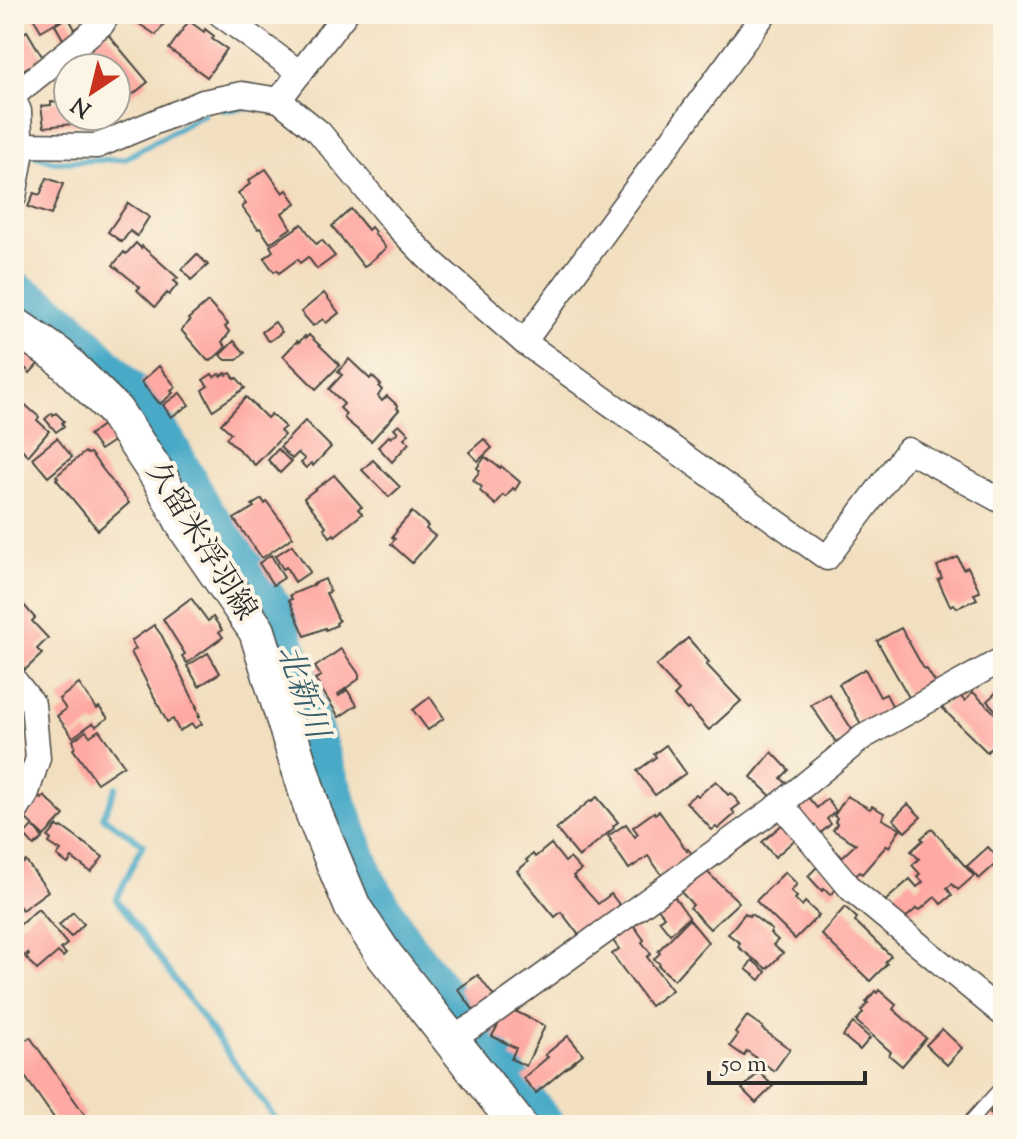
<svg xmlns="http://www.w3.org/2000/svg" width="1017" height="1139" viewBox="0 0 1017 1139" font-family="'Sorts Mill Goudy','Noto Serif JP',serif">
	<rect width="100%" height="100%" fill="#fcf5e5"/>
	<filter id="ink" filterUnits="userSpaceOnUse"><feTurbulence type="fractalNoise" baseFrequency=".0125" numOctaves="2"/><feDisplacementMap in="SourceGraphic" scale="16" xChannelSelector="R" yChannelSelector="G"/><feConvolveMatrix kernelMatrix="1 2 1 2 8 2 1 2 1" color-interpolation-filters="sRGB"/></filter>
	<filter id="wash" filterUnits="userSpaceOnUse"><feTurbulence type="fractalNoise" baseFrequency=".006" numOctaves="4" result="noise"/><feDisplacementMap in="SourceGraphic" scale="32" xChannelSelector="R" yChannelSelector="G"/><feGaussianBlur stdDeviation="1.8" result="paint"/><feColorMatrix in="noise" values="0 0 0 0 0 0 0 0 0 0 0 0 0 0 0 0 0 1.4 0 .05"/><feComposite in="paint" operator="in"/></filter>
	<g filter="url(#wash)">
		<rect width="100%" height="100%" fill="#f2dfc0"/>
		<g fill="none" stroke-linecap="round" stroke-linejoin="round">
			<g stroke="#49aac8" stroke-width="6">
				<path d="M295,103L337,44"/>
				<path d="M223,110L255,107"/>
				<path d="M33,155L54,162L124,159L204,114"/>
				<path d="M116,787L103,817L143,844L116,899L280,1125"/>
			</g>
			<path stroke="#49aac8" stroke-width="38" d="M14,289L45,308L66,324L133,393L167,442L204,509L271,604L291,656L324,764L367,881L405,944L546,1125"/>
		</g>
		<g id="blocks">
			<g fill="#fea9a3">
				<path d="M31,14H70L41,31Z"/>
				<path d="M124,14H171L156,35Z"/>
				<path d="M68,17L76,31L63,39L55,25Z"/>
				<path d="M189,21L204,32L205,29L214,36L212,39L227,49L207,77L169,49Z"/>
				<path d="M27,31L43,58L18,73L14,65V38Z"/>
				<path d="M106,32L148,82L116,108V68H68V79L60,70Z"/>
				<path d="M51,102H68V116H81L82,123L44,127L41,106L51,105Z"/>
				<path d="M266,169L283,193L287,190L296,203L282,213L291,228L270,243L260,228L258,229L242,207L246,204L238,193L250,184L248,181Z"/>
				<path d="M47,178L63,184L51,215L28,207L34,193L40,195Z"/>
				<path d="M128,203L149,217L137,236L130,231L122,242L108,232Z"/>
				<path d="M351,209L368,230L371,227L375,232L374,233L386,248L364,267L332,226Z"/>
				<path d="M302,224L316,244L322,240L335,256L317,269L308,257L300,263L298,259L279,273L277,270L274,272L264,258L273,251L270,246Z"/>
				<path d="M136,243L141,248L142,246L178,278L174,281L178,284L169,295L167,293L155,307L137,290L140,287L113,265L124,252L126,254Z"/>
				<path d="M197,254L208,265L191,280L182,269Z"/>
				<path d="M324,293L339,313L326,323L323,319L313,326L301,312Z"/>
				<path d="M208,302L228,324L225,327L230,332L222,342L226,347L211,361L210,360L208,361L181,330L190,321L188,319Z"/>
				<path d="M275,322L282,332L270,341L267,340L262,332Z"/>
				<path d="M309,335L340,365L316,389L283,356L297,341L298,343L305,336L306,338Z"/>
				<path d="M234,341L245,353L237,360H226L220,355Z"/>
				<path d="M27,350L40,362L30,373L17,360Z"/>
				<path d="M349,359L370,379L372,376L381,385L379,387L382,390L378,396L382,401L387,396L398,406L397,408L399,410L371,441L346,420L344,417L346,414L340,408L344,404L329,389L342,375L338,372Z"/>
				<path d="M159,366L176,387L171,391L173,393L160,404L141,382Z"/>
				<path d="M226,373L227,375L231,373L235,379L237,378L245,388L213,410L202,390L208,386L203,380L212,374L214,377L219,374L221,376Z"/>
				<path d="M180,393L189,405L171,417L163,405Z"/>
				<path d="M14,395L39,417L37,420L49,431L28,456L14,440Z"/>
				<path d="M246,397L267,418L271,414L285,427L280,431L284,435L255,465L226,438L231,433L221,424Z"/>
				<path d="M52,413L53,415L56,413L64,421L62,423L64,426L56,432L45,419Z"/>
				<path d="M305,421L331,447L313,466L311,463L306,468L301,463L305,459L298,453L292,459L280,447Z"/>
				<path d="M104,424L115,440L100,450L89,435Z"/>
				<path d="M399,424L409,434L404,438L409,443L392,462L378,447L389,436L391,438L398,432L394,428Z"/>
				<path d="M57,438L72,457L48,477L32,458Z"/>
				<path d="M484,439L492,448L478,461L469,452Z"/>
				<path d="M278,449L291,462L280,473L268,460Z"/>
				<path d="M85,452L87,454L90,453L129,503L98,530L56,479L58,478L56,476Z"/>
				<path d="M485,457L500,468L501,466L520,482L515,490L513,488L506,497L503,495L496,505L480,491L482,487L473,480L480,471L477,468Z"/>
				<path d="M373,460L400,487L389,497L362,470Z"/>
				<path d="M334,475L362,507L358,509L362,514L335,536L334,534L330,537L324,528L326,526L304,498Z"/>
				<path d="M262,499L265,504L267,502L293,537L262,558L234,519L254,507L252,505Z"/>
				<path d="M412,512L428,526L426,529L435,536L412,563L391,544L395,539L392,537L397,531L396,530Z"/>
				<path d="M292,545L310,572L295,582L286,567L283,569L275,556Z"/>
				<path d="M271,555L284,578L273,585L259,563Z"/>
				<path d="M958,557L963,569L968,567L980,592L974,594L977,599L957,608L954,604L950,606L938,580L942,578L937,566Z"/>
				<path d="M325,579L330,592L326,593L339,621L336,623L337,625L326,630L325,628L305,636L289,600L292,599L290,595L314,585L313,584Z"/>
				<path d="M191,598L208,621L213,617L222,630L219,632L223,637L187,663L182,656L185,654L163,619Z"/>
				<path d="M23,604L35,618L32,621L48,638L37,649L42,654L25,670L14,657L16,656L14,653V612Z"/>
				<path d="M154,625L162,636L197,707H196L200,716L198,717L202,724L195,728L192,724L179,731L173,719L167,722L131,652L136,649L131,641Z"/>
				<path d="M901,628L924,669L926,668L935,682L928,686L931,690L911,701L877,641Z"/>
				<path d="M688,638L709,662L706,664L741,701L709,730L689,708L687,710L674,696L679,691L656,666Z"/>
				<path d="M341,649L359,674V679L338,694L339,696L347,690L357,705L339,717L315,679L321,676L315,667Z"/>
				<path d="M208,653L220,673L199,686L187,666Z"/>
				<path d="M865,669L880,697L886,694L895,711L863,728L839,684Z"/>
				<path d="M79,684L97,709L99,707L108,718L96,726L93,723L73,737L57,716L66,709L59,699Z"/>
				<path d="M1003,686V718L987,701Z"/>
				<path d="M973,692L1003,721V739L1001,737L987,752L942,708L957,693L965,701Z"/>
				<path d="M829,694L855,734L841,743L839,740L836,742L811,705Z"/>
				<path d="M430,697L444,718L428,730L413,710Z"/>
				<path d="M99,730L124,765L97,783L73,749L75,747L73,740L86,731L90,736Z"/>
				<path d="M666,745L686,773L655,795L637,771L656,757L654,754Z"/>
				<path d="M772,752L789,770L781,778L787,784L773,798L751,777Z"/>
				<path d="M716,781L728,795L731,793L740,804L732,810L735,814L718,829L716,827L712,830L686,802L696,794L698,796Z"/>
				<path d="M806,795L817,808L827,799L836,811L827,819L831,824L816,837L792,808Z"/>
				<path d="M44,796L64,815L44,836L24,817L36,804L35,803L40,797L42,799Z"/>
				<path d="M847,796L870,809L872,806L884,813L882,819L900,829L889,847L887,845L862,874L860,872L853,878L833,856L837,852L842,857L856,844L833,830L837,824L835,822L837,818L834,816Z"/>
				<path d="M597,797L618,822L613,826L614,828L579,857L556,829L591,800L592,801Z"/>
				<path d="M908,804L921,817L905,832L893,819Z"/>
				<path d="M659,811L687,851L688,849L695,858L665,879L648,856L629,869L610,841L611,840L608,836L626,824L635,837L638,834L633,827L654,812L655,814Z"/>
				<path d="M784,823L797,838L775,857L762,842Z"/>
				<path d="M32,826L43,838L34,846L24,835Z"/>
				<path d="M57,826L61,828L62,827L103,857L91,872L72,858L68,864L57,856L61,851L49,843L51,840L48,837Z"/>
				<path d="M932,829L974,876L958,890L952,884L947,888L952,895L941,904L935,897L920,910L917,908L902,921L884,902L910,879L917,887L923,882L917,876L920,874L912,865L919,859L911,851L923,840L921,838Z"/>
				<path d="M551,844L565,862L570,858L581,870L573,876L598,904L611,894L621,907L582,939L561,912L555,917L517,871L528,862L526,860L533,854L535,857Z"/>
				<path d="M988,847L1000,860L979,879L967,866Z"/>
				<path d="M26,861L48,891L22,910L16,901L14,902V870Z"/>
				<path d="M819,865L839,887L830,895L824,889L822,891L808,876Z"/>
				<path d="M705,870L739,902L710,929L690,908L693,905L681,892Z"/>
				<path d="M785,872L797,884L791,891L797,897L795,899L802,906L805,902L819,915L795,939L756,901Z"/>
				<path d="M673,895L689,917L670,934L659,920L664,916L657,907Z"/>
				<path d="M845,907L857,918L855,921L891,956L885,962L887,964L870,981L821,934Z"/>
				<path d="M38,909L67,944L61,949L66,954L63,957L58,952L37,970L26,958L29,955L28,953L23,957L15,947L18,944L14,940V930Z"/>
				<path d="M73,912L84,924L71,937L59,925Z"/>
				<path d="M745,913L749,916L751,914L772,930L770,933L778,940L773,945L783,953L767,969L738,947L740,943L728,934Z"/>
				<path d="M689,919L708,942L674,980L659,966L660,964L654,959L660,953L658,951Z"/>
				<path d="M632,923L644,940L642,942L651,954L647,957L672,990L650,1006L612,954L619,949L611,938Z"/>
				<path d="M752,960L766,972L760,980L746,969Z"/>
				<path d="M478,975L495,998L475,1012L458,989Z"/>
				<path d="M879,990L896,1005L893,1009L926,1038L902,1066L889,1055L891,1052L856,1021L863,1013L861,1011L868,1003L866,1002L875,991L877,993Z"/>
				<path d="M509,1008L545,1026L526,1066L511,1059L516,1048L492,1036L498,1025L495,1023Z"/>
				<path d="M747,1016L763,1027L762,1029L790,1049L774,1071L747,1051L744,1056L730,1046L738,1035L735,1033Z"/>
				<path d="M853,1023L870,1038L860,1050L843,1036Z"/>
				<path d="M942,1029L962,1048L947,1065L926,1045Z"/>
				<path d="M568,1036L583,1054L536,1093L523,1078L548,1057L545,1055Z"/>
				<path d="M30,1037L85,1115L70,1125H59L14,1061V1047Z"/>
				<path d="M759,1072L773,1086L756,1103L742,1089Z"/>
				<path d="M1003,1097V1125H986L993,1116L990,1113Z"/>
			</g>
		</g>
	</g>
	<g filter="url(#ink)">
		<use href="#blocks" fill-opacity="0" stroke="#494641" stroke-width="2"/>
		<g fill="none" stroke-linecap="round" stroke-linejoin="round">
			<g stroke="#494641" stroke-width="15">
				<path id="service" d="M967,1125L1003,1085"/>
			</g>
			<g stroke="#494641" stroke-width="27">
				<g id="minor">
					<path d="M220,14L300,73"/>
					<path d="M14,95L102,24L108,14"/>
					<path d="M14,100L19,111L21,157L14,197"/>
					<path d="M279,100L345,14"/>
					<path d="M20,145L97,146L203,102L242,94L279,100L319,132L395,224L431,261L524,342L827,558L908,450L1003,502"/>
					<path d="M524,342L764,14"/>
					<path d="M1003,659L863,737L781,804L851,889L1003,1014"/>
					<path d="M14,680L33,704L38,758L26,795L14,814"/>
					<path d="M451,1039L481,1021L781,804"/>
				</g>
			</g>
			<g stroke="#494641" stroke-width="39">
				<path id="primary" d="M14,325L58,355L115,411L161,480L187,529L257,631L314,814L353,908L385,956L518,1125"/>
			</g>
			<use href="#service" stroke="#fff" stroke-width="12"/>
			<use href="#minor" stroke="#fff" stroke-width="24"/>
			<use href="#primary" stroke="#fff" stroke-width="36"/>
		</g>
	</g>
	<g text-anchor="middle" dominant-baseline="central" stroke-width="8" stroke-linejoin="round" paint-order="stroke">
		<g font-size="30" fill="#2b2b2b" stroke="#fcf5e5">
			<text transform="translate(200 542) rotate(58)">久留米浮羽線</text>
		</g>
		<g font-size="32" font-style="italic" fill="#375e6a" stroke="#fcf5e5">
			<text transform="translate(301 692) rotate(71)">北新川</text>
		</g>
	</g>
	<rect width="1017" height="1139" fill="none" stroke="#fcf5e5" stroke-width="48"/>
	<g transform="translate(92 92) rotate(215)"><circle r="38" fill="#fcf5e5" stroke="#a8a49b" stroke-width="2"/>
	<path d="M0-6L14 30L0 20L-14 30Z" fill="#c8321e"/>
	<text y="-12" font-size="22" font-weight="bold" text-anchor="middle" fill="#2b2b2b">N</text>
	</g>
	<path d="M709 1071v12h156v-12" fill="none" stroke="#2b2b2b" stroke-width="4"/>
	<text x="721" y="1071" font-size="24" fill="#2b2b2b" stroke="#fcf5e5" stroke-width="6" paint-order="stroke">50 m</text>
</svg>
